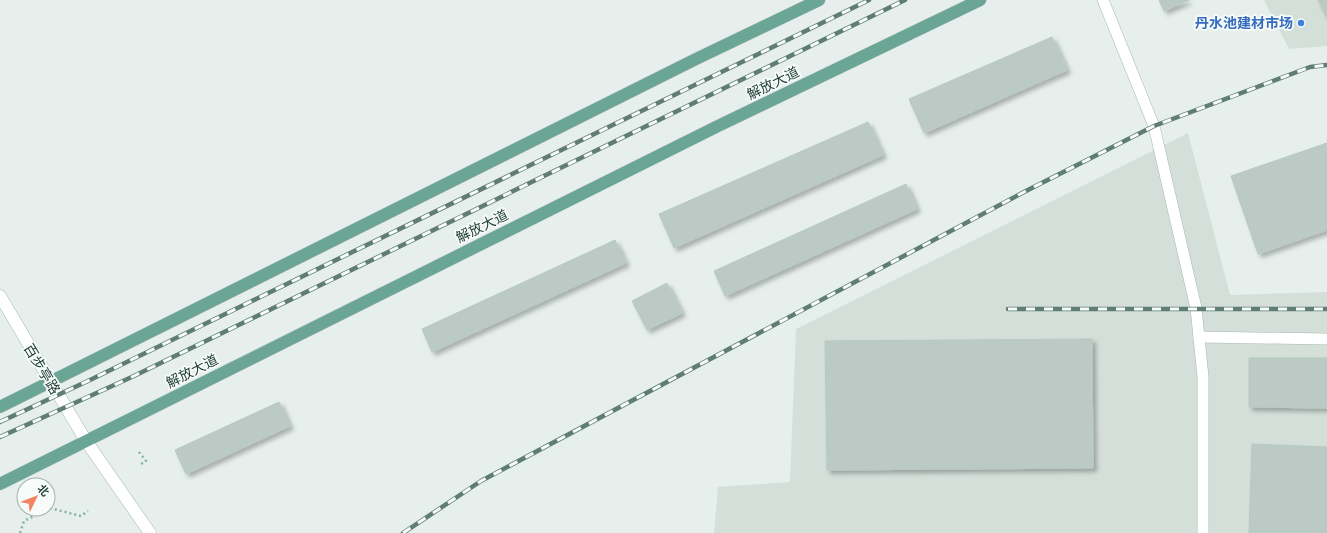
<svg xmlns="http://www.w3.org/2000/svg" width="1327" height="533" viewBox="0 0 1327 533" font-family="Quicksand,'Noto Sans SC',sans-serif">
	<defs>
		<filter id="shadow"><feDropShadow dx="3.5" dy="3.5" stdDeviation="2" flood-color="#0004"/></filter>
	</defs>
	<rect width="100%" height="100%" fill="#e6efeb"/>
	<g fill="#d4dfda">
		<path d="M1264,0H1327V46L1289,49Z"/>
		<path d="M1188,133L1230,295L1327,292V533H714L718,487L790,482L796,329Z"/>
	</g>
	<g fill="#bbcac4" stroke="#b8c9c2" filter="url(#shadow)">
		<path d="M1159,0H1189L1164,11Z"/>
		<path d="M1318,0H1327V18Z"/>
		<path d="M1052,37L1067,70L924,133L909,99Z"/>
		<path d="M868,122L883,155L674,248L659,214Z"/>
		<path d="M1327,143V230L1258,254L1231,176Z"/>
		<path d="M906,184L917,209L725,296L714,271Z"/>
		<path d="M615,240L626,263L432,352L422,329Z"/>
		<path d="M667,283L682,313L647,330L632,301Z"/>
		<path d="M1092,339L1093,468L827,470L825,341Z"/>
		<path d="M1249,358H1327V408L1249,407Z"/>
		<path d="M279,402L290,426L186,474L175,450Z"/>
		<path d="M1252,444L1327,447V533H1249Z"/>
	</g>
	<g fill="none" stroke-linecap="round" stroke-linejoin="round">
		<g stroke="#a8b8b2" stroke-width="12">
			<g id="lane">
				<path d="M1103,0L1154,126L1196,308L1203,377V533"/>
				<path d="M1199,337L1327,339"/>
			</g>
		</g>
		<g stroke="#a8b8b2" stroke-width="13">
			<path id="street" d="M86,441L150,533"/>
		</g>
		<g stroke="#a4bbb3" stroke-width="13">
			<path id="secondary" d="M0,296L86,441"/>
		</g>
		<g stroke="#c2cac8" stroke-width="13">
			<g id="primary">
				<path d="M0,407L696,59L819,0"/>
				<path d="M0,484L718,126L980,0"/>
			</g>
		</g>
		<g stroke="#86b3a5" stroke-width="2.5" stroke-dasharray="2 3" stroke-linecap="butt">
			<path d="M139,452L146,461L141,464"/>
			<path d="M50,508L81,516L88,511"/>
			<path d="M20,533L24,521L50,508V498"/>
		</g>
		<use href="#lane" stroke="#fff" stroke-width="11"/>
		<use href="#street" stroke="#fff" stroke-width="12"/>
		<use href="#secondary" stroke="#fff" stroke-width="12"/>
		<use href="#primary" stroke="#6aa596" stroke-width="12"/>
		<g stroke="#5f7d75" stroke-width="4.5">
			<g id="rail">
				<path d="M1008,309H1327"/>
				<path d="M0,422L90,380L869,0"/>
				<path d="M0,437L134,376L905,0"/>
				<path d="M403,533L481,481L1024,192L1154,126L1310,67L1327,65"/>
			</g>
		</g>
		<use href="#rail" stroke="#f7fbf9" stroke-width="3" stroke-dasharray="9" stroke-linecap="butt"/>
	</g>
	<circle fill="#3f7fe0" stroke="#f7fbf9" stroke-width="1.5" cx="1301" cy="23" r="4"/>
	<g text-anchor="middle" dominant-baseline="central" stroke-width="3.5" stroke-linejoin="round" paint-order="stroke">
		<g font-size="14" font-weight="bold" fill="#366cbe" stroke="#f7fbf9" text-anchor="end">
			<text x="1293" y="23">丹水池建材市场</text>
		</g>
		<g font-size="14" fill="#24423a" stroke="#f7fbf9">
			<text transform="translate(773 83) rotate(-26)">解放大道</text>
			<text transform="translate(482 226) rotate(-26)">解放大道</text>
			<text transform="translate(42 369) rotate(59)">百步亭路</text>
			<text transform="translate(192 371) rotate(-27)">解放大道</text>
		</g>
	</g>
	<g transform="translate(36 497) rotate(47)"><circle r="19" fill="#f7fbf9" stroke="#a3b1ad"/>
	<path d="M0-3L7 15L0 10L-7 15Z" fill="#f4845f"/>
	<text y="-6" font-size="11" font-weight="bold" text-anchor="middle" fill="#24423a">北</text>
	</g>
</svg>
